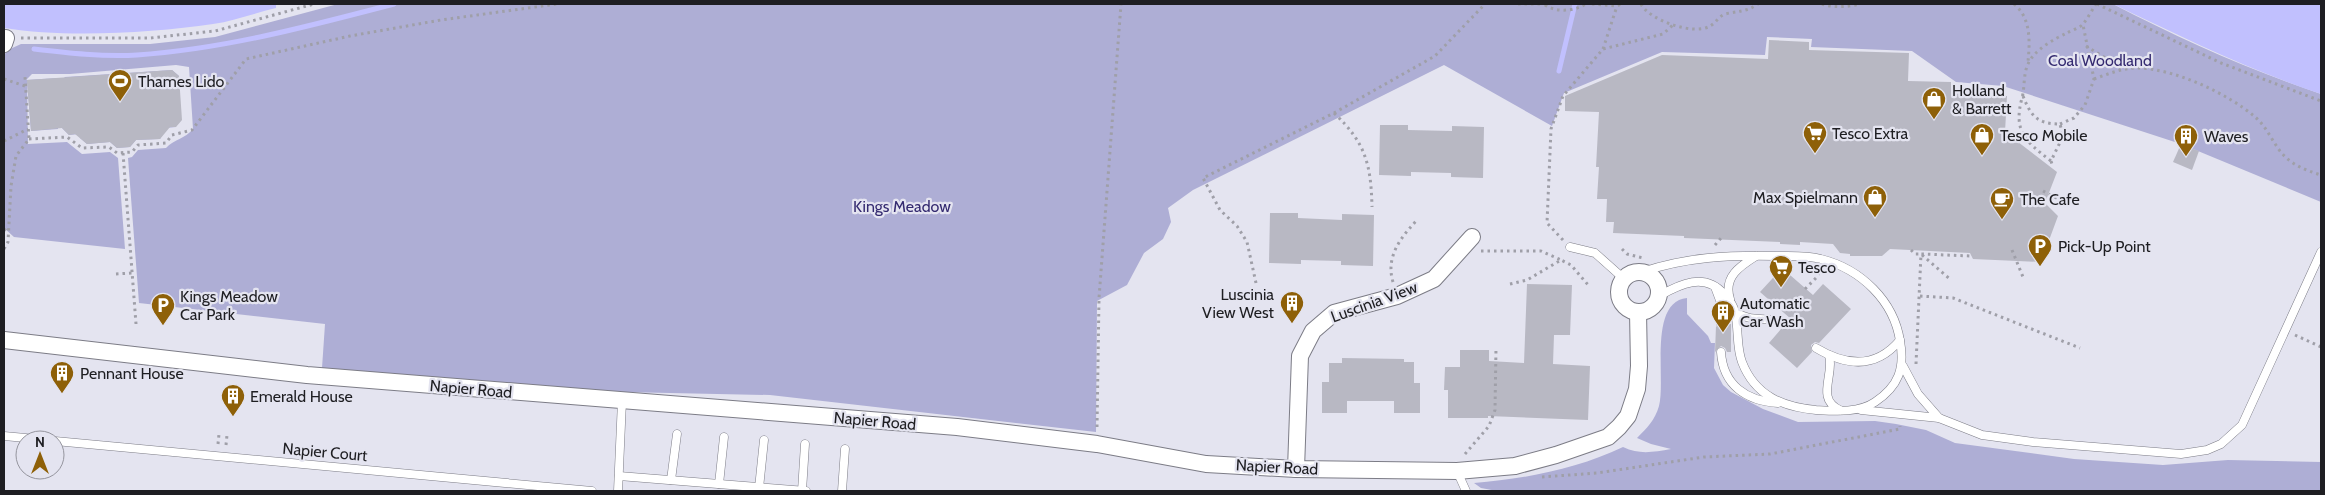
<svg xmlns="http://www.w3.org/2000/svg" width="2325" height="495" viewBox="0 0 2325 495" font-family="Cabin,sans-serif">
	<rect width="100%" height="100%" fill="#e4e4f0"/>
	<g fill="#aeaed5">
		<path d="M338,4H2113C2180,39 2250,70 2321,94V202L2181,144L2003,86L1956,82L1912,51L1811,47L1812,39L1767,37L1765,55L1662,52L1564,93L1552,126L1444,65L1193,190L1168,208L1171,222L1163,239L1144,253L1127,285L1097,301L1096,432L770,395L623,392L322,368L325,324L139,303L128,158L132,157L138,150L166,148C174,139 185,139 193,129L189,67L176,65L70,74H32L26,80L58,78L59,84L65,77L172,70L179,76L176,127L166,128L160,139L136,140L130,147L117,148L110,142L87,144L80,138L79,134L69,135L62,128V125H58V129L31,131L27,82L28,144L67,142L82,154L110,152L118,158L125,249L14,237L4,228V55L8,50L21,44H150L215,37Z"/>
		<path d="M1687,298V314L1708,336L1711,343H1715L1714,368L1723,385L1731,392L1763,409L1798,422L1875,421L1896,424L1926,430L1955,443L2074,459L2163,465L2228,460L2321,462V491H1497L1481,488L1474,483C1524,479 1577,469 1623,447C1640,455 1653,452 1671,449L1651,444L1637,438C1647,428 1655,420 1659,406C1666,379 1648,302 1687,298Z"/>
	</g>
	<g fill="#c1c0fe">
		<path d="M4,4H276V8C255,13 234,21 213,24C152,33 65,38 4,28Z"/>
		<path d="M2113,4H2321V94C2249,70 2182,37 2113,4Z"/>
	</g>
	<g fill="none" stroke-linecap="round" stroke-linejoin="round">
		<g stroke="#c1c0fe" stroke-width="5">
			<path d="M34,49C68,53 103,57 137,55C224,49 310,26 394,4"/>
			<path d="M1559,71L1575,4"/>
		</g>
	</g>
	<g fill="#b8b8c3">
		<path d="M1769,40L1809,42V50L1909,53L1908,81L1951,82V93L2007,96L2005,132L2057,172L2045,203L2058,216L2041,262L1973,259L1970,253L1890,249L1882,256H1850V254L1840,253L1833,244L1800,242V245L1780,244V242L1684,238V236L1613,233L1614,222H1606L1607,199H1597L1599,167H1596L1599,112L1565,111V96L1662,55L1768,59Z"/>
		<path d="M172,70L179,76L182,120L176,127H170L160,139L136,140L130,147L117,148L110,142L87,144L75,134L69,135L62,128L31,131L27,80Z"/>
		<path d="M1380,125H1408V130L1452,131V126L1484,127L1483,178L1451,177V173L1411,172V176L1379,175Z"/>
		<path d="M2181,144L2199,151L2192,170L2173,162Z"/>
		<path d="M1270,213H1298V218L1342,220V214L1374,215L1373,266L1341,265V261L1301,260V264L1269,263Z"/>
		<path d="M1782,268L1813,295L1823,284L1851,309L1819,343L1815,342L1811,345L1812,352L1797,368L1769,343L1781,329H1789L1791,319L1760,292Z"/>
		<path d="M1527,284L1572,285L1570,335H1554L1553,364L1590,366L1588,420L1488,416V418H1448V390H1444L1445,367H1460V350H1489V361L1524,363Z"/>
		<path d="M1727,324H1731V352H1727L1725,348L1721,346L1715,352L1716,326L1721,330Z"/>
		<path d="M1342,358L1404,359V362H1414V383H1420V413H1394V401H1347V413H1322V382H1329V363H1342Z"/>
	</g>
	<g fill="none" stroke-linecap="round" stroke-linejoin="round">
		<g stroke="#7c7c86" stroke-width="9">
			<g id="service">
				<path d="M1570,247L1595,253L1623,278"/>
				<path d="M1642,272C1686,257 1729,255 1776,256C1791,256 1807,255 1821,259C1861,269 1894,301 1900,341C1905,368 1899,386 1875,402C1859,413 1835,411 1816,410C1783,407 1755,396 1742,362C1736,346 1739,329 1735,313C1734,305 1729,300 1724,294C1705,272 1680,284 1659,296"/>
				<path d="M1715,287L1721,303V324"/>
				<path d="M1730,299C1723,277 1740,266 1756,256"/>
				<path d="M1735,312C1754,324 1766,314 1785,325"/>
				<path d="M1816,348C1846,366 1876,369 1900,340"/>
				<path d="M1721,352C1723,385 1746,401 1778,403"/>
				<path d="M1829,355C1835,374 1815,399 1840,410"/>
				<path d="M1903,366L1918,394L1939,418"/>
				<path d="M1861,410L1939,418L1982,435L2033,442L2181,454L2207,450L2221,444L2242,425L2321,252"/>
				<path d="M4,436L47,440"/>
				<path d="M55,441L592,491"/>
				<path d="M1457,471L1466,491"/>
				<path d="M619,476L806,491"/>
				<path d="M671,480L677,434"/>
				<path d="M719,484L724,437"/>
				<path d="M759,488L764,440"/>
				<path d="M618,491L622,401"/>
				<path d="M802,491L805,444"/>
				<path d="M842,491L845,449"/>
			</g>
		</g>
		<g stroke="#7c7c86" stroke-width="18">
			<g id="minor">
				<path d="M4,44L6,38"/>
				<circle cx="1639" cy="292" r="20"/>
				<path d="M4,340L307,375L957,427L1097,444L1206,464L1296,469L1457,471L1515,466L1556,455L1608,437L1619,427L1628,416L1637,389L1639,366L1638,312"/>
				<path d="M1296,469L1300,356L1313,331L1334,313L1397,296L1434,279L1472,237"/>
			</g>
		</g>
		<g stroke="#9f9fa8" stroke-width="3" stroke-dasharray="2.5 4" stroke-linecap="butt">
			<path d="M1518,4H1550"/>
			<path d="M1592,4L1617,6L1621,4"/>
			<path d="M1641,4C1649,20 1694,36 1710,26C1716,23 1719,16 1725,14C1737,11 1747,12 1758,4"/>
			<path d="M1822,4C1833,8 1848,7 1860,4"/>
			<path d="M2014,4C2031,18 2030,41 2028,62"/>
			<path d="M2097,4L2221,63L2321,101"/>
			<path d="M1545,5C1557,13 1574,11 1586,4"/>
			<path d="M21,38H150L215,31L314,4"/>
			<path d="M2086,46L2123,69"/>
			<path d="M1603,49L1617,6"/>
			<path d="M4,79L25,86"/>
			<path d="M2094,79C2108,74 2122,68 2137,68C2173,68 2229,94 2255,117C2266,126 2271,139 2280,151C2291,165 2305,170 2321,175"/>
			<path d="M2023,96C2031,116 2037,124 2060,124L2063,136L2051,161L2053,167"/>
			<path d="M1334,113C1366,143 1371,165 1372,207"/>
			<path d="M2060,124L2074,118L2085,105L2094,79L2083,25"/>
			<path d="M29,139L67,137L82,148L109,147L117,153L132,152L138,145L166,143L172,135L192,130L246,59L350,36L441,20L557,4"/>
			<path d="M4,141L28,129"/>
			<path d="M123,153L136,324"/>
			<path d="M2051,161C2025,141 2013,131 2022,98C2025,87 2023,75 2028,64C2034,50 2054,39 2067,33C2072,30 2080,28 2083,24C2088,18 2092,10 2096,4"/>
			<path d="M2043,191L2070,205"/>
			<path d="M4,229L9,233"/>
			<path d="M1563,240L1547,223L1551,129L1563,96L1603,49L1663,34L1673,25"/>
			<path d="M1715,245L1721,238"/>
			<path d="M4,249L8,242L11,186L16,156L29,139L25,77"/>
			<path d="M1622,249L1627,254L1643,258"/>
			<path d="M1911,250L1915,254H1921L1951,280"/>
			<path d="M2012,250L2023,277"/>
			<path d="M1481,251H1541L1561,260"/>
			<path d="M116,274L132,273"/>
			<path d="M1393,282C1385,256 1402,236 1418,219"/>
			<path d="M1256,283L1247,242L1237,226L1220,210L1203,178L1334,113L1435,56L1485,4"/>
			<path d="M1510,284L1527,280L1561,260L1571,265L1589,286"/>
			<path d="M1805,289L1818,276L1819,271"/>
			<path d="M1920,296L1953,298L2080,348"/>
			<path d="M2295,335L2321,347"/>
			<path d="M1916,364L1921,254L1972,256"/>
			<path d="M1097,427L1099,298L1121,4"/>
			<path d="M218,444L219,434"/>
			<path d="M226,445L227,435"/>
			<path d="M1465,454L1489,426L1495,410L1496,348"/>
			<path d="M1542,477L1597,473L1704,457L1770,454L1900,429V426"/>
		</g>
		<use href="#service" stroke="#fff" stroke-width="8"/>
		<use href="#minor" stroke="#fff" stroke-width="16"/>
	</g>
	<defs>
		<g id="stadium-pin" transform="scale(1.25)"><path d="M0 17L-7.5 6A9.5 9.5 0 1 1 7.5 6Z" fill="#8e6008" stroke="#e4e4f0"/><path d="M0-5a6.5 5 0 1 0 0 10a6.5 5 0 1 0 0-10ZM-3.5-1.8h7v3.6h-7Z" fill="#fff"/></g>
		<g id="shop-pin" transform="scale(1.25)"><path d="M0 17L-7.5 6A9.5 9.5 0 1 1 7.5 6Z" fill="#8e6008" stroke="#e4e4f0"/><path d="M-5-2.5h2.3a2.7 3.5 0 0 1 5.4 0H5L5.5 6h-11ZM-1.5-2.5h3a1.5 2.3 0 0 0-3 0Z" fill="#fff"/></g>
		<g id="supermarket-pin" transform="scale(1.25)"><path d="M0 17L-7.5 6A9.5 9.5 0 1 1 7.5 6Z" fill="#8e6008" stroke="#e4e4f0"/><path d="M-6-5.5h2.5l.6 2H6L4.5 2H-2.5L-4.4-4H-6ZM-1.5 3.2a1.3 1.3 0 1 0 .1 0ZM3 3.2a1.3 1.3 0 1 0 .1 0Z" fill="#fff"/></g>
		<g id="building-pin" transform="scale(1.25)"><path d="M0 17L-7.5 6A9.5 9.5 0 1 1 7.5 6Z" fill="#8e6008" stroke="#e4e4f0"/><path d="M-4-6H4V6H1V3H-1V6H-4ZM-2.5-4.3h1.7v1.8h-1.7ZM.8-4.3h1.7v1.8H.8ZM-2.5-1h1.7V.8h-1.7ZM.8-1h1.7V.8H.8Z" fill="#fff"/></g>
		<g id="cafe-pin" transform="scale(1.25)"><path d="M0 17L-7.5 6A9.5 9.5 0 1 1 7.5 6Z" fill="#8e6008" stroke="#e4e4f0"/><path d="M-5.5-4.5H6V0H3Q3 3.5 0 3.5H-2.5Q-5.5 3.5-5.5 0ZM3-3.2v2h1.7v-2ZM-6 4.5H4V6H-6Z" fill="#fff"/></g>
		<g id="parking-pin" transform="scale(1.25)"><path d="M0 17L-7.5 6A9.5 9.5 0 1 1 7.5 6Z" fill="#8e6008" stroke="#e4e4f0"/><path d="M-3.5-5.5H1a3.5 3.5 0 0 1 0 7H-1V5.5H-3.5ZM-1-3.4V-.6H.8a1.4 1.4 0 0 0 0-2.8Z" fill="#fff"/></g>
	</defs>
	<g fill-rule="evenodd">
		<use href="#stadium-pin" x="120" y="81"/>
		<use href="#shop-pin" x="1934" y="99"/>
		<use href="#supermarket-pin" x="1815" y="133"/>
		<use href="#shop-pin" x="1982" y="135"/>
		<use href="#building-pin" x="2186" y="136"/>
		<use href="#shop-pin" x="1875" y="197"/>
		<use href="#cafe-pin" x="2002" y="199"/>
		<use href="#parking-pin" x="2040" y="246"/>
		<use href="#supermarket-pin" x="1781" y="267"/>
		<use href="#building-pin" x="1292" y="303"/>
		<use href="#parking-pin" x="163" y="305"/>
		<use href="#building-pin" x="1723" y="312"/>
		<use href="#building-pin" x="62" y="373"/>
		<use href="#building-pin" x="233" y="396"/>
	</g>
	<g text-anchor="middle" dominant-baseline="central" stroke-width="4.5" stroke-linejoin="round" paint-order="stroke">
		<g font-size="16" fill="#342a70" stroke="#e4e4f0">
			<text x="2100" y="60">Coal Woodland</text>
			<text x="902" y="206">Kings Meadow</text>
		</g>
		<g font-size="16" fill="#1e1e22" stroke="#e4e4f0" text-anchor="start">
			<text x="138" y="81">Thames Lido</text>
			<text x="1952" y="90">Holland<tspan x="1952" dy="18">&amp; Barrett</tspan></text>
			<text x="1832" y="133">Tesco Extra</text>
			<text x="2000" y="135">Tesco Mobile</text>
			<text x="2204" y="136">Waves</text>
			<text x="1858" y="197" text-anchor="end">Max Spielmann</text>
			<text x="2020" y="199">The Cafe</text>
			<text x="2058" y="246">Pick-Up Point</text>
			<text x="1798" y="267">Tesco</text>
			<text x="1274" y="294" text-anchor="end">Luscinia<tspan x="1274" dy="18">View West</tspan></text>
			<text x="180" y="296">Kings Meadow<tspan x="180" dy="18">Car Park</tspan></text>
			<text x="1740" y="303">Automatic<tspan x="1740" dy="18">Car Wash</tspan></text>
			<text x="80" y="373">Pennant House</text>
			<text x="250" y="396">Emerald House</text>
		</g>
		<g font-size="16" fill="#1e1e22" stroke="#e4e4f0">
			<text transform="translate(1374 302) rotate(-20)">Luscinia View</text>
			<text transform="translate(471 389) rotate(5)">Napier Road</text>
			<text transform="translate(875 421) rotate(5)">Napier Road</text>
			<text transform="translate(325 452) rotate(5)">Napier Court</text>
			<text transform="translate(1277 467) rotate(3)">Napier Road</text>
		</g>
	</g>
	<rect width="2325" height="495" fill="none" stroke="#1e1e22" stroke-width="10"/>
	<g transform="translate(40 455)"><circle r="24" fill="#e4e4f0" stroke="#95959e"/>
	<path d="M0-4L9 19L0 12L-9 19Z" fill="#8e6008"/>
	<text y="-8" font-size="14" font-weight="bold" text-anchor="middle" fill="#1e1e22">N</text>
	</g>
</svg>
